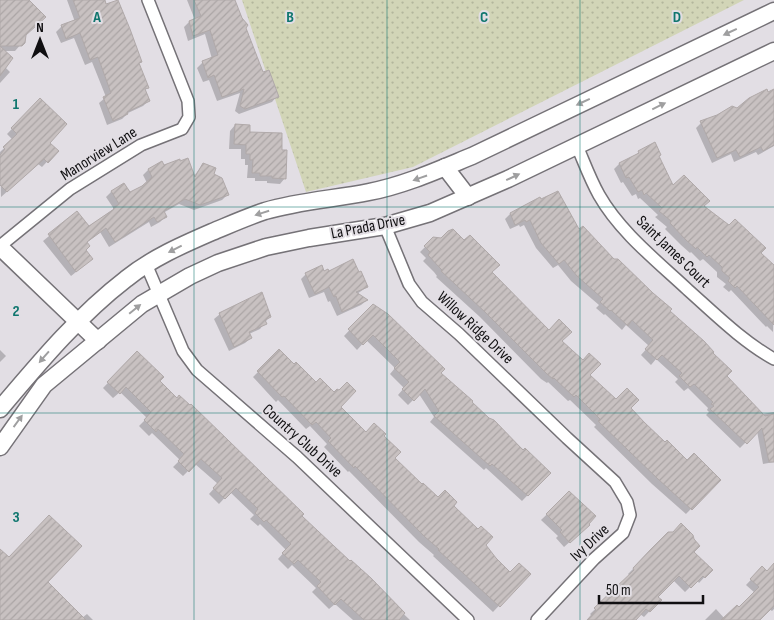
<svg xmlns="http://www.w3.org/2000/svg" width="774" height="620" viewBox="0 0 774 620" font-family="'Sofia Sans Condensed',sans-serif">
	<defs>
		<pattern id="grass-dots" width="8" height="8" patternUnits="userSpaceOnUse" patternTransform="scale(1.25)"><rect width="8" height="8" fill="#d2d5b7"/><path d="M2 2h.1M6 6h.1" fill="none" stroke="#b3b69c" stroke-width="1.8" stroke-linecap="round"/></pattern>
		<pattern id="building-hatch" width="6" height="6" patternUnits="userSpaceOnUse" patternTransform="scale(1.25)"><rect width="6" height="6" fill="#c8c1c1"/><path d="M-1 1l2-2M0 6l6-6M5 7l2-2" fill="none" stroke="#aba5a5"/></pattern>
	</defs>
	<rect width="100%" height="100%" fill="#e2dee4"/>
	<path fill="url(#grass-dots)" d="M242,0H744L413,167L306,192Z"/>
	<g fill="#0003">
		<path d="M27,0L23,42L15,51H3L5,67L10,72L0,83V1Z"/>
		<path d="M67,0H104L138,64L147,87L144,91L148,101L143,106L128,113L122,119L107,125L99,103L106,97L92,62L85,65L74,38L61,43L56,32L62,26L75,22Z"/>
		<path d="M187,0H234L262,73L277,96L272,102L239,114L235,111L240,93L217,101L209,80L203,82L197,68L203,62L212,59L205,34L188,41L184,27L189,22L195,20Z"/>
		<path d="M774,91V146L758,155L756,152L734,162L731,154L712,163L696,128L701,123L737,109Z"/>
		<path d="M40,100L48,143L57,151L42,167L38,164L1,197L0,152L13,140L7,134Z"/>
		<path d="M235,125L249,134L285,178L280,184L267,183V181H255V178H247L248,165H245V159H241V149H229L230,131Z"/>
		<path d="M639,152L658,156L673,187L702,207L759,253L774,281L773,332L767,326L766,327L731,290L729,292L723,287L726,284L717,277V272L703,259L700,261L691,252L690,253L681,245L665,229L667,227L655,217L658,215L640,198L638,199L636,194L632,196L623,182L621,183L614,169L619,164L633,157Z"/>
		<path d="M162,163L164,167L194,176L203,164L213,174L227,195L222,200L194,210L179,204L163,213L165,217L160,222L151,227L149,222L109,247L100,232L86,243L84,251L86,264L71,276L43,241L77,213L88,227L114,209L106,197L111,192L123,184L130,194L147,183L143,175L148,170Z"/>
		<path d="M510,214L579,230L614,260L668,311L725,376L762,414L774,412V462L763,464L757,431L740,448L706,415L709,412L707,410L708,408L688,388L684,391L675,382L678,379L656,359L651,365L641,355L649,346L626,325L622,330L605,314L604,315L596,308L599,305L571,281L558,265L553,268L536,248L524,225L520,227L519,225L510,229L505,219Z"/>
		<path d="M433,239L490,272L549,332L561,341L588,375L616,401L629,408L665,444L687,462L719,480L686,514L652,484L594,427L596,425L570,400L568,401L548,382L547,383L541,379L480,317L436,277L437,276L434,272L423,261L426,258L420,252Z"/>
		<path d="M324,273H358L367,287L357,294L366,301L361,305L337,316L330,301L328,302L324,292L309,298L301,279L306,274Z"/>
		<path d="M373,305L439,373L549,473L522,501L486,468L484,470L430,422L434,417L419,394L408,405L398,395L404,388L390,374L395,368L366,340L357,350L344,336Z"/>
		<path d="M220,314L270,316L260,329L249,334L251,338L245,343L229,351L214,319Z"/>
		<path d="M0,350L6,356L0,362Z"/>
		<path d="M279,351L366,433L382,436L393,458L438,499L452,506L495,559L510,574H529L493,612L433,556L434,555L419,542L349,471L348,472L324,447L327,444L310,426L306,429L278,400L276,402L253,377Z"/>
		<path d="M137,353L158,381L410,620H353L335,604L329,609L312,592L316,588L292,565L288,569L278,559L286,550L260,524L258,526L250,519L254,515L230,492L219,504L209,494L218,484L195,464L183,476L173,467L180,460L152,433L149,436L139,426L147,418L120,392L113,398L103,388Z"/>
		<path d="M569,493L583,530L564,547L556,538L558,536L541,520Z"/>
		<path d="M692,552L711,570L699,583L697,580L685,592L673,580L656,597L660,600L644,617L640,614L634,620H589L592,616L590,614L630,576L628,574L646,556Z"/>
		<path d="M0,557L46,582L82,618L87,614L93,620H0Z"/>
		<path d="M774,564V609L772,611L769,609L759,620H705L716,609L725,619L739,609L755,593L746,585L762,568L766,572Z"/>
	</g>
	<g fill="url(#building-hatch)" stroke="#b0a9a9">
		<path d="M0,0H29L46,17L26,35L25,43L22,46H0L13,58L0,76Z"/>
		<path d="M73,0H105L106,4L118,0L130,29L142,62L139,63L149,88L145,89L150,101L127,112L128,114L113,121L103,97L111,93L98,57L90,60L80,33L66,39L61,25L80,18Z"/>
		<path d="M194,0H235L242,18L248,25L246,28L263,72L269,70L279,97L245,109L240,106L244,89L222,97L214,75L208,78L202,61L218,55L210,30L193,36L189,21L201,16Z"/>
		<path d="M767,89L768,92L774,89V145L763,151L761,147L740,157L736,150L717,158L700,121L717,115L732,106L737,108L749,98Z"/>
		<path d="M40,98L67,124L50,143L59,151L48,163L44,159L7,192L0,185V155L5,149L3,147L17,134L11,128Z"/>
		<path d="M235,124L250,125V132L282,133V150H287L286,179L272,178V176H260V173H252L253,160H250V154H246V145L234,144Z"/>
		<path d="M655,142L661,155L659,156L673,185L684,175L710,201L704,206L729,225L735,219L766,248L761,253L774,265V325L737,286L735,288L728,281L730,278L722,271V267L709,255L707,257L697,247L696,249L686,240L670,223L671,221L659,211L662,208L646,193L644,195L642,190L638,192L629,177L626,178L619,163L639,153L638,151Z"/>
		<path d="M188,158L195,177L203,163L216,168L214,174L222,178L229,195L200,205L185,199L164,211L167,217L157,222L154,217L115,242L106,228L87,242L90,246L86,250L93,259L76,272L48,234L77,211L89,226L114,209L113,208L119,204L111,191L124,183L130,192L142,186L152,177L148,169L162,161L164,165L180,159V161Z"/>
		<path d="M558,191L579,229L583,226L614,259H618L653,293L672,309L670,311L704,341L714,352L713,353L732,371L727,376L765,416L774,414V462H769L762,428L747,444L710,409L714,406L711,404L713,402L694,384L690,387L679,376L682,373L662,355L657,360L645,349L653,340L632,320L628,326L611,310L610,311L600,302L603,299L577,276L564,260L559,264L541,243L530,220L526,222L525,220L515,225L510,213L540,197L541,199Z"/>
		<path d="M453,229L464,240L470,235L500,265L492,272L549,330L559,319L572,332L562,341L583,360L589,353L601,364L590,375L616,399L627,388L639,400L631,408L644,422L665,442L667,440L687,460L694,453L721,480L692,510L658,479L598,421L600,419L576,395L574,397L554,378L553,379L547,374L485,312L441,271L442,270L439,267L428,255L430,252L424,246L433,237L441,238L448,231Z"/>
		<path d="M353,259L359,272L361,271L368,287L356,292L368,300L342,312L336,296L334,297L329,287L315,294L305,273L322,265L324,271L328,269L329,271Z"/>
		<path d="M262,292L271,317L265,320L267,324L249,332L252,338L234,347L219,313Z"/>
		<path d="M373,304L388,314L445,369L441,373L473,401L472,402L489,418L494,420L523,450L525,448L551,473L528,496L492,464L490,466L434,416L439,411L425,389L414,401L402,389L409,382L394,368L400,362L373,335L363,345L348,329Z"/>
		<path d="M279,349L294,364L296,362L316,382L320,378L334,392L337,389L339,390L347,382L356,391L341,407L366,432L374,423L386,434L384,436L401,452L395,458L422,484L423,483L438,497L445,490L457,502L454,506L478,529L481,526L493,537L486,545L496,558L510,572L519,563L531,574L500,607L438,550L439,549L425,537L355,466L354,468L328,441L331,438L316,422L312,425L284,396L282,397L257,371Z"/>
		<path d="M137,351L164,377L160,381L177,398L179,395L190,405L191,404L304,514L302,516L350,561L351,560L371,578L405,613L399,620H364L341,599L335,605L317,586L321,582L298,560L294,564L282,553L291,544L266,520L264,522L255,513L258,509L236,488L225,499L213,488L222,478L201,459L189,472L178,461L184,454L158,429L156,432L144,420L151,412L126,387L120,394L107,382Z"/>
		<path d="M569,491L596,516L589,524L590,525L570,543L560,532L562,530L546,514Z"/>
		<path d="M49,515L82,546L48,582L86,620H0V549L9,557Z"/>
		<path d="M681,523L693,535L694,539L700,546L694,552L713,570L705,578L703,576L691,588L679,576L658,597L662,600L650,612L646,609L636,620H587L596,610L594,608L634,570L633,568L651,549L668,532H673Z"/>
		<path d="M774,563V606L760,620H721L737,605L739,607L759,587L750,579L762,566L767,571Z"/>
	</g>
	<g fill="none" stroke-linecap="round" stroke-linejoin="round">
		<g stroke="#757277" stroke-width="14">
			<g id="street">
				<path d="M577,146C584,162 590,179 599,195C620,232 657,261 688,290C715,314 742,341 774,359"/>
				<path d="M385,226L409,284L422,302L459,334L567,438L615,482L627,502L630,515L623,533L594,559L537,620"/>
				<path d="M0,246L70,189L141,145L182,129L189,117L188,101L148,0"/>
				<path d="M146,264L183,351L197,370L297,457L468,620"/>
			</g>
		</g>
		<g stroke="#757277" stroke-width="19">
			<g id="secondary">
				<path d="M445,167L468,197"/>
				<path d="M0,247L98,341"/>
				<path d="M0,409C39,363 78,316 126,279C152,258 182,245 212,232C229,225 247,217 265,211C299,201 334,199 369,192C405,185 438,170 472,156L774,11"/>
				<path d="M0,447L44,385L142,304L190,276L218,263L266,247L309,238L385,226L430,213L508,179L774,51"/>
			</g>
		</g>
		<use href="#street" stroke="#fff" stroke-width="11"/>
		<use href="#secondary" stroke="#fff" stroke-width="16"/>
	</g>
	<defs><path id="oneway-solid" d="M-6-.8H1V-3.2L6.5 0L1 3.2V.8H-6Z" transform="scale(1.25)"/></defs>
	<g fill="#9f9fa0">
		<use href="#oneway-solid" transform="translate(730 32) rotate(155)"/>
		<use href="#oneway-solid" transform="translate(583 102) rotate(155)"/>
		<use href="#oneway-solid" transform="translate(659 106) rotate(-26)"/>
		<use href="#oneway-solid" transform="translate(513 177) rotate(-25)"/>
		<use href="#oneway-solid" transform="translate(420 178) rotate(161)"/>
		<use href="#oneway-solid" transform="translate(262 213) rotate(162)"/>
		<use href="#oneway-solid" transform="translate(175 249) rotate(153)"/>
		<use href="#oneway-solid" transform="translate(135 309) rotate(-39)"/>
		<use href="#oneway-solid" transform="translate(44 357) rotate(131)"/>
		<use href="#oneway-solid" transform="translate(18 421) rotate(-54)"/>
	</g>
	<path fill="none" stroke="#0f766e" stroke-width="1" stroke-opacity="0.55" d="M194,0V620M387,0V620M580,0V620M0,207H774M0,413H774"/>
	<g text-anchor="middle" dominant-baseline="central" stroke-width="4" stroke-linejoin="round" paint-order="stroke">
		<g font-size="16" fill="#100f11" stroke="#e2dee4">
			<text transform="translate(99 154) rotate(-32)">Manorview Lane</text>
			<text transform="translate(368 227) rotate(-11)">La Prada Drive</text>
			<text transform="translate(673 252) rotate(44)">Saint James Court</text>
			<text transform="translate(475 328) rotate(43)">Willow Ridge Drive</text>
			<text transform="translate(302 441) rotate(42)">Country Club Drive</text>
			<text transform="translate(590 543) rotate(-43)">Ivy Drive</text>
		</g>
	</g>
	<g font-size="16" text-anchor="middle" font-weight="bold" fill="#0f766e" stroke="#e2dee4" stroke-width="4" stroke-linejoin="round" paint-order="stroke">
		<text x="97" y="22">A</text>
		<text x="290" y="22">B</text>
		<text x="484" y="22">C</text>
		<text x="677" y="22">D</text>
		<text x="16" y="109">1</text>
		<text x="16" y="316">2</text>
		<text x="16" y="522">3</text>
	</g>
	<g transform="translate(40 40)" stroke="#e2dee4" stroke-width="4" paint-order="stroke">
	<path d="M0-4L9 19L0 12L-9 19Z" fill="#100f11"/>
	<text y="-8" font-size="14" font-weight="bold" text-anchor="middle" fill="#100f11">N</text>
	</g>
	<path d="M599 595v8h104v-8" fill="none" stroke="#100f11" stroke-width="2.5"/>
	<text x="606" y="595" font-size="15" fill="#100f11" stroke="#e2dee4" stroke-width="4" paint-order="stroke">50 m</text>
</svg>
